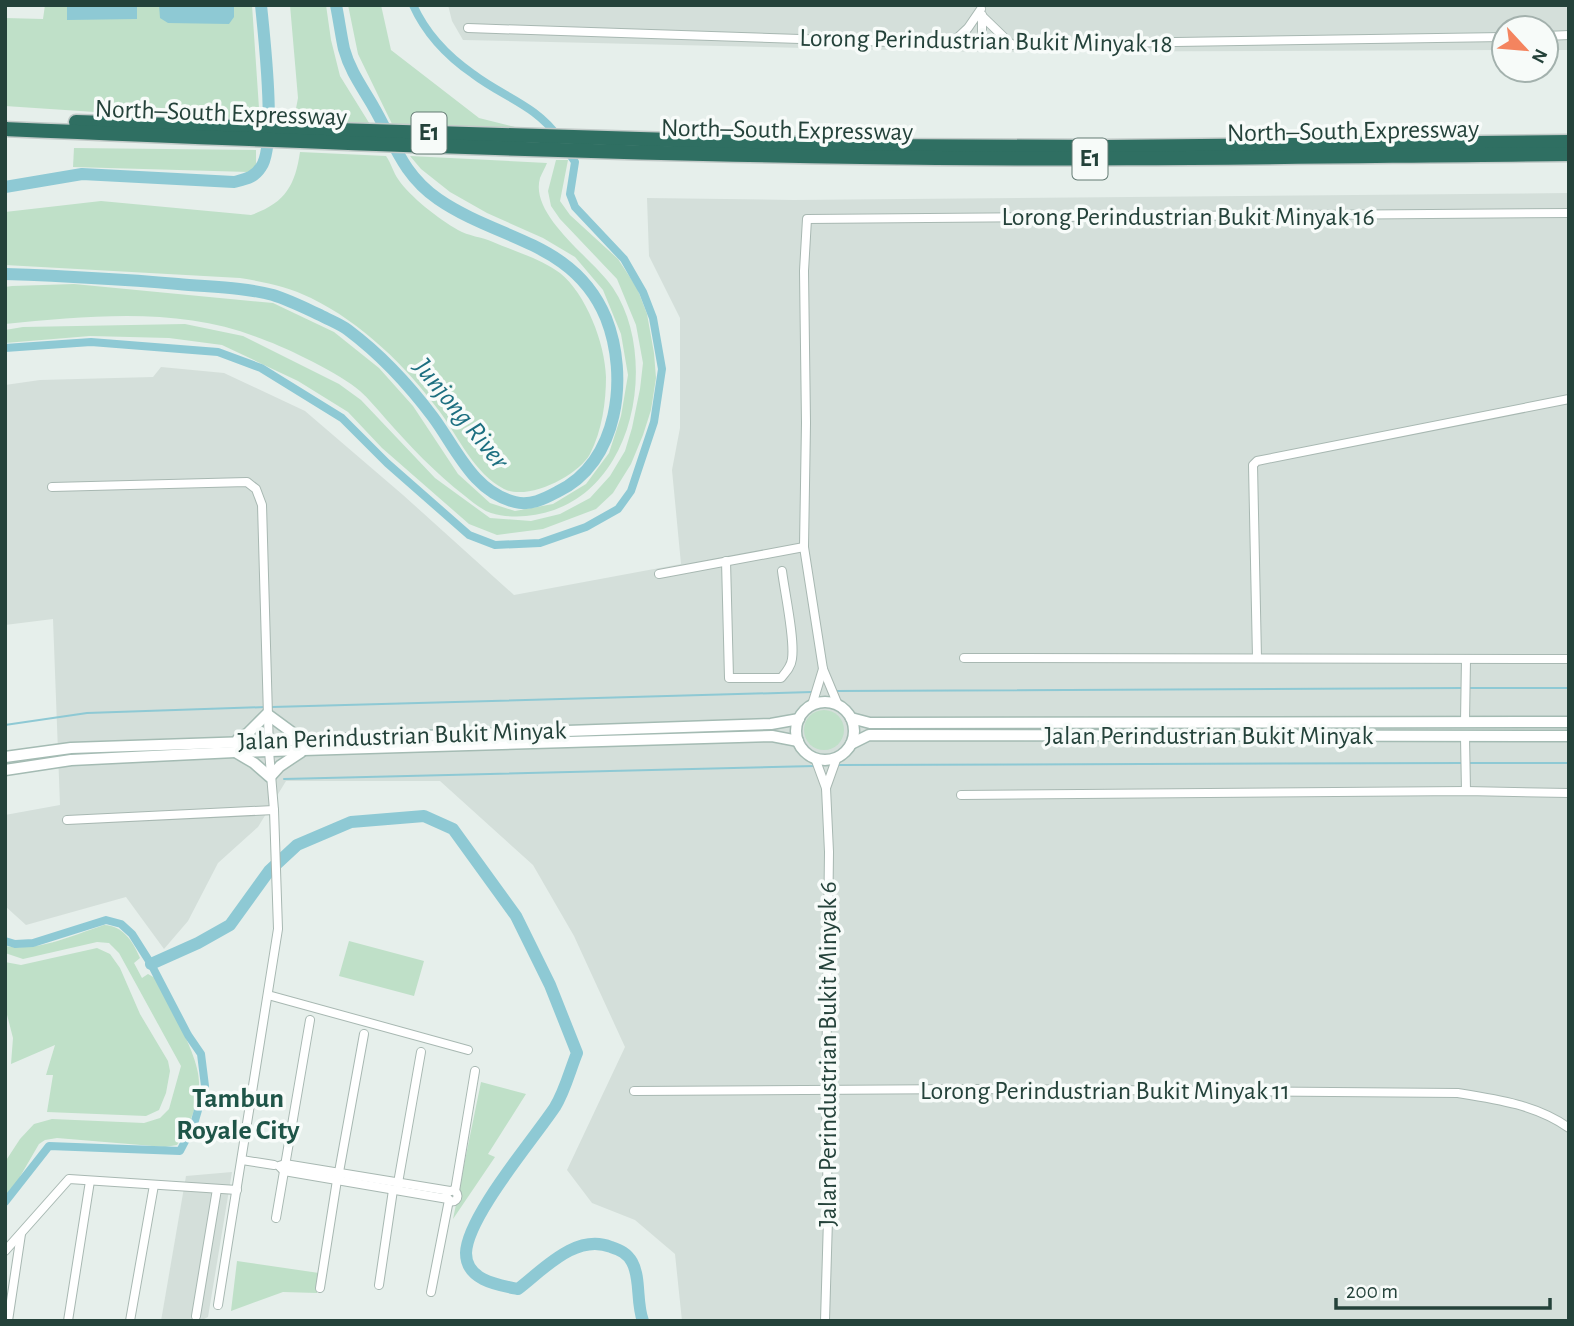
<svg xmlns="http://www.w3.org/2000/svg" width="1574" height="1326" viewBox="0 0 1574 1326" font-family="'Alegreya Sans',sans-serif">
	<rect width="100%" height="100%" fill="#e6efeb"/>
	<g fill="#d4dfda">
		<path d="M448,5H1569V50H1546V28H1504V50L978,52L463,40L452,21Z"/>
		<path d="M1569,193V1321H682L675,1254L635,1220L592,1203L567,1170L625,1047L574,936L533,865L440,781H286L258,827L218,863L188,921L164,949L126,897L26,925L5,906V815L60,805L53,619L5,625V385L40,380L153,377L161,367L224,373L305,411L403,495L514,595L681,564L672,470L680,428V318L649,256L647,198L794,200Z"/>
		<path d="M232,1172L208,1317L200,1321H161L186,1176Z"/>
	</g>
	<g fill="#bfe0c8">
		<path d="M45,5H252L260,123L5,106V18L43,19Z"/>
		<path d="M290,5H326L331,40L340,76L371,126L293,124L298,98Z"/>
		<path d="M348,5H381L391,50L479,118L523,129L393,126L358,54Z"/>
		<path d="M74,148L256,150V167L249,172L73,167Z"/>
		<path d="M300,152L386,156C391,163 394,174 398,179C410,197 439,219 458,230C468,236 482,237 493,242C514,251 541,259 560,273C586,294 605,343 606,377C606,402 602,431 590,454C578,476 528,501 504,489C474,473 459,438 440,412C406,366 362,323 311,298C289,287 264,282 240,278L5,265V212L101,201L251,215C285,203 295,186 300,152Z"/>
		<path d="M410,156L547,163C545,168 542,173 540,178C529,216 594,259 613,288C645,336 642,412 613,460C598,484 581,500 554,510C534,517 511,519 491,513C482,510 472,502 465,496C435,473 410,446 385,418C377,409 369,399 360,391C341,374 287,348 262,339C181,306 90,316 5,324V287L12,286L74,284L273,303L334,332L379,368L413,406L458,474L490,503L515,511L553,504L586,484L609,453L621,416L628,375L621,334L603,290L575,257L543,238L487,213L450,192L421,169Z"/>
		<path d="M556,160H568L560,201L570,215L618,259L637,288L647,314L654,353L656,378L651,410L643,435L631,464L613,493L596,509L543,529L497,535L469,524L382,448L348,412L298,381L222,345L169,338L90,336L5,343V330L23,327L185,324L243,336L339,384L361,400L435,478L490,518L531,521L560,514L590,498L610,476L625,451L632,428L640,389L643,363L636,325L617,279L560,219L551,206L548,191Z"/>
		<circle cx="824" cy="730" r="20"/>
		<path d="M104,925C124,926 133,942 140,958L134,963L142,978L148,974L155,978C168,1004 200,1056 199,1084C199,1104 188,1128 177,1145L165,1147L57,1138L45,1140L39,1144L14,1187L5,1196V1162L20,1139L34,1124L52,1119L144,1123L160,1118L169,1109L181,1066L119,953L109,943L97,942L23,959L5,953V946C39,952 73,935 104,925Z"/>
		<path d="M349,941L424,961L414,996L339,976Z"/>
		<path d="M97,948L110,954L120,968L140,1014L168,1061L170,1071L166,1093L159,1110L146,1116L47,1112L53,1075H46L55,1045L11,1064L13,1038L5,1007V962L21,965Z"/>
		<path d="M481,1082L526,1094L488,1154L495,1157L453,1219Z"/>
		<path d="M237,1261L319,1273L317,1293L283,1292L231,1311Z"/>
	</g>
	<g fill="#8ec9d4">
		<path d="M67,5H137V19L67,20Z"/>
		<path d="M159,5H234V17L229,24L168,23L160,18Z"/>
	</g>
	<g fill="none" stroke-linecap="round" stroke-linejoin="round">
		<g stroke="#8ec9d4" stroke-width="2">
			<path d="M1468,688H1569"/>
			<path d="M835,691L1463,688"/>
			<path d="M272,707L812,692"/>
			<path d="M5,725L87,713L266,707"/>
			<path d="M1468,763H1569"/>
			<path d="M838,765L1463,763"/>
			<path d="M284,779L815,766"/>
		</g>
		<g stroke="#8ec9d4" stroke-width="8">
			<path d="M413,5C426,34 447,56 473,74C503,97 536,105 559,138"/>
			<path d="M5,348L91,342L218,352L261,368L342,418L387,463L469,535L495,545L540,543L586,527L618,509L631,491L654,422L662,369L653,318L643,292L624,259L575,207L570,194L575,162L566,149"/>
			<path d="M5,941L15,944L33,943L106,920L121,924L132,934L151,964L188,1035L201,1054L205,1086L194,1124L180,1151L49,1146L5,1202"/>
		</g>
		<g stroke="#8ec9d4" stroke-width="12">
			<path d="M5,187L82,174L234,182C246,179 254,178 261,167C277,145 264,36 261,5"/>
			<path d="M5,274C63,276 120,279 178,284C209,287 243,287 273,295C289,300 305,308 320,315C329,320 340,324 348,330C380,354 409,385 433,417C456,448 473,492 515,502C530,506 544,499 557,492C619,463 629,376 606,318C574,241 499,241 438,199C402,174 394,142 373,106C362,87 350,71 344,49C341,35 339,20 336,5"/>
			<path d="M151,964L198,943L230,925L269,871L297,845L351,822L424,816L453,829L516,916L550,985L577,1053C570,1070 565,1091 555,1107C533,1140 467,1217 466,1253C466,1280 497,1285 518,1289C544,1269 576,1233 611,1247C620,1250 627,1253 632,1262C641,1278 636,1303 643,1321"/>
		</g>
		<g stroke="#a8b8b2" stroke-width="10">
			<g id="minor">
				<path d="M982,15V45"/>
				<path d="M982,16L1012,45"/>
				<path d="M468,28L982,45L1504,37"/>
				<path d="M1546,36L1569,35"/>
				<path d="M951,44L968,28L981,9"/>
				<path d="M52,487L247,482L256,489L262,505L269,751L274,810L278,929L218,1305"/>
				<path d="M726,561L729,678H781C786,672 791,667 792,659C795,639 785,594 782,571"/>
				<path d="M659,574L804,547"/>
				<path d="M964,658L1569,659"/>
				<path d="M1257,658L1253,465L1257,461L1569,399"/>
				<path d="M812,705L823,669"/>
				<path d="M838,705L823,669L804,547L806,423L804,271L807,219L1569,213"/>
				<path d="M1465,722L1466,659"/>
				<path d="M1465,737L1466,791"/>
				<path d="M815,758L826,788L829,852L826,1091L828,1219L825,1321"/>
				<path d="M826,788L837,757"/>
				<path d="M961,795L1466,791L1569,793"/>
				<path d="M67,820L274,810"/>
				<path d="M268,995L468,1050"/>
				<path d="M634,1091L972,1089L1458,1093C1496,1099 1537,1105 1569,1128"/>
				<path d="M242,1160L274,1165"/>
				<path d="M279,1166L285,1164L450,1191"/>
				<path d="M281,1168L284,1171L448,1199"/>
				<path d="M339,1172L364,1034"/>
				<path d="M398,1183L421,1052"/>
				<circle cx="452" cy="1196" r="5.5"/>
				<path d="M455,1191L475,1071"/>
				<path d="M276,1218L310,1020"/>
				<path d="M5,1251L69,1179L237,1190"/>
				<path d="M379,1285L393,1190"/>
				<path d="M320,1288L337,1180"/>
				<path d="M431,1292L449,1200"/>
				<path d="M196,1316L217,1189"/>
				<path d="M8,1321L21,1234"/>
				<path d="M68,1321L90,1181"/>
				<path d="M130,1321L154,1185"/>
			</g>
		</g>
		<g stroke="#a4bbb3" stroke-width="13">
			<g id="secondary">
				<circle cx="825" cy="731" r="29"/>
				<path d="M851,718L870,723L1569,722"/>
				<path d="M238,739L248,733L267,714L301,739"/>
				<path d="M851,744L869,735L1569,736"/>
				<path d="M237,753L254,763L270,777L280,766L301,752"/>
				<path d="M5,757L71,748L771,724L799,719"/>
				<path d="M5,770L71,760L235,752L772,736L798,741"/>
			</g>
		</g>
		<g stroke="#c2cac8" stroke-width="17">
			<g id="motorway">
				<path d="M76,122L869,146L1106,147L1569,142"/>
				<path d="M5,129C291,141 576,153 861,157C1097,161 1333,156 1569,154"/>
			</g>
		</g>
		<use href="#minor" stroke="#fff" stroke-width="8"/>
		<use href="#secondary" stroke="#fff" stroke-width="10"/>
		<use href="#motorway" stroke="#2f6f62" stroke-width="14"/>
	</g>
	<g text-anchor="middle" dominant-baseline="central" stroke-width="7" stroke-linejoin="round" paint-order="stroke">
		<g fill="#f7fbf9" stroke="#637a73" stroke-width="2">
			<rect x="411.5" y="112.5" width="35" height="41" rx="5"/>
			<rect x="1072.5" y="138.5" width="35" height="41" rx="5"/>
		</g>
		<g font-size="24" font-weight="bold" fill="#24423a">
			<text x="429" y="133">E1</text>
			<text x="1090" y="159">E1</text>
		</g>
		<g font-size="26" fill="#24423a" stroke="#f7fbf9">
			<text transform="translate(986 41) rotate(1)">Lorong Perindustrian Bukit Minyak 18</text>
			<text transform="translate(221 113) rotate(2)">North–South Expressway</text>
			<text transform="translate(787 130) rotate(1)">North–South Expressway</text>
			<text transform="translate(1353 131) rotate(-1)">North–South Expressway</text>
			<text x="1188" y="217">Lorong Perindustrian Bukit Minyak 16</text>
			<text transform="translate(402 736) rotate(-2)">Jalan Perindustrian Bukit Minyak</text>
			<text x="1209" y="736">Jalan Perindustrian Bukit Minyak</text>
			<text transform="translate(828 1054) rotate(-90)">Jalan Perindustrian Bukit Minyak 6</text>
			<text x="1105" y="1091">Lorong Perindustrian Bukit Minyak 11</text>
		</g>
		<g font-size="28" font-style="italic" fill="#1c6f80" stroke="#f7fbf9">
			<text transform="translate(461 414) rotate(51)">Junjong River</text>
		</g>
		<g font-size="28" font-weight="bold" fill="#1f5548" stroke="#f7fbf9">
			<text x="238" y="1099">Tambun<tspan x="238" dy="32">Royale City</tspan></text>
		</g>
	</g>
	<rect width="1574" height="1326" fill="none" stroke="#24423a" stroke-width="14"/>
	<g transform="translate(1525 49) rotate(116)"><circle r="33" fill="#f7fbf9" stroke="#a3b1ad" stroke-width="2"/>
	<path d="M0-5L12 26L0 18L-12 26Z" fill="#f4845f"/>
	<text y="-10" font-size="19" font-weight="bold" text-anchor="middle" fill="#24423a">N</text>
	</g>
	<path d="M1336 1298v10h214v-10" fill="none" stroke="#24423a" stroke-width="3.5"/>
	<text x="1346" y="1298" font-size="21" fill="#24423a" stroke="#f7fbf9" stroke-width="5" paint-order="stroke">200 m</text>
</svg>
